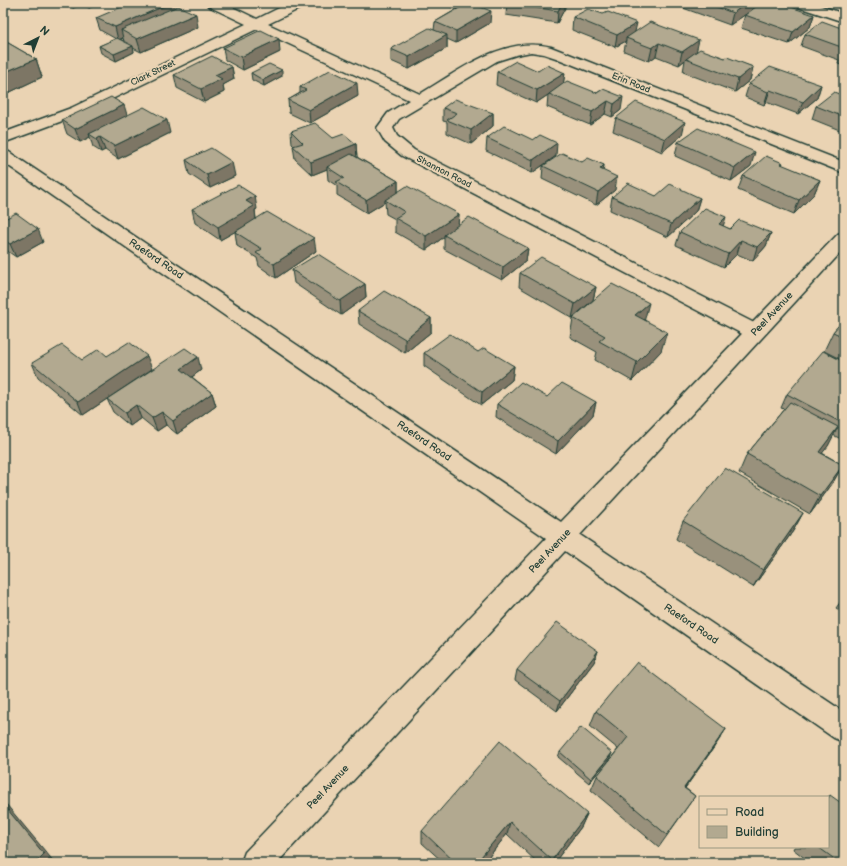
<svg xmlns="http://www.w3.org/2000/svg" width="847" height="866" viewBox="0 0 847 866" font-family="'Balsamiq Sans',sans-serif">
	<rect width="100%" height="100%" fill="#ead3b3"/>
	<filter id="ink" filterUnits="userSpaceOnUse"><feTurbulence type="fractalNoise" baseFrequency=".025" numOctaves="2"/><feDisplacementMap in="SourceGraphic" scale="8" xChannelSelector="R" yChannelSelector="G"/><feConvolveMatrix kernelMatrix="1 2 1 2 8 2 1 2 1" color-interpolation-filters="sRGB"/></filter>
	<g filter="url(#ink)">
		<g fill="none" stroke-linecap="round" stroke-linejoin="round">
			<g stroke="#1f3d34" stroke-width="3">
				<g id="minor">
					<path d="M206,3H224L257,19L289,3H307L305,6L268,24L420,94C459,71 503,35 551,47L844,162V173L556,58L544,54L531,52L516,55L497,61L399,119L393,128L397,136L414,150L762,327L765,332L762,337L755,339L748,337L402,156L385,142L377,128L388,113L409,100L257,29L81,114L3,143V133L71,108L246,24L208,6Z"/>
					<path d="M793,3H813L844,14V22L795,6Z"/>
				</g>
			</g>
			<g stroke="#1f3d34" stroke-width="3">
				<path id="tertiary" d="M3,150L9,152L561,522L838,234L844,232V249L580,535L844,712V742L834,738L565,551L277,863H241L245,852L546,538L3,162Z"/>
			</g>
			<use href="#minor" fill="#ead3b3" fill-rule="evenodd"/>
			<use href="#tertiary" fill="#ead3b3" fill-rule="evenodd"/>
		</g>
		<g fill="#99917c" stroke="#1f3d34" fill-rule="evenodd">
			<path d="M64,3H100L89,8L82,4L73,8Z"/>
			<path d="M443,3H470L490,23L456,43L447,39V48L409,69L391,61V49L434,30L435,22L457,9L443,4Z"/>
			<path d="M507,3L565,8L557,23L506,15Z"/>
			<path d="M685,3H756L755,8L814,15L810,27L789,44L741,28L745,15L753,9L730,25L683,8Z"/>
			<path d="M573,17L635,32L696,52L725,58L753,67L750,80L735,92L683,72L685,60L679,65L656,56L649,61L624,51L626,41L615,47L572,30Z"/>
			<path d="M96,18L198,27L141,52L133,48L134,52L116,61L101,53L99,46L116,39L100,30ZM123,38L124,41L120,39Z"/>
			<path d="M844,29V66L838,64L839,60L801,46L805,34Z"/>
			<path d="M3,40L36,59L42,77L8,93L3,90Z"/>
			<path d="M223,48L280,52L243,70L225,60Z"/>
			<path d="M232,67L234,79L223,85L224,92L204,102L177,88L174,75Z"/>
			<path d="M538,71L565,73L563,84L597,93L603,89L621,110L612,117L605,114L590,125L547,107L548,95L536,103L496,85L497,72Z"/>
			<path d="M251,73L282,76L264,86L252,80Z"/>
			<path d="M749,84L821,85L817,98L798,114L766,102L764,105L745,97Z"/>
			<path d="M300,87L358,96L310,123L289,113L288,100L300,93Z"/>
			<path d="M844,96V136L841,135L842,131L812,119L816,106Z"/>
			<path d="M443,108L493,113V126L471,144L447,133V122L443,121Z"/>
			<path d="M127,115L170,133L118,159L105,150L101,152L93,147L90,137L80,142L67,134L62,120Z"/>
			<path d="M616,118L682,135L662,152L613,131Z"/>
			<path d="M291,131L333,138L356,144L357,157L398,181V192L459,214L458,225L528,248L526,261L502,280L444,249V237L426,250L395,232V219L386,214L385,202L367,213L337,195V186L328,180L327,169L312,175L295,159L293,146H294L292,144Z"/>
			<path d="M487,138L556,156L532,173L486,151Z"/>
			<path d="M678,142L751,166L731,181L675,156Z"/>
			<path d="M186,160L235,176L210,188L189,174Z"/>
			<path d="M582,162L604,165L603,171L615,190L596,205L542,179L543,166Z"/>
			<path d="M783,163L782,165L820,180L814,194L794,214L738,190L743,176Z"/>
			<path d="M656,196L700,198L696,211L668,237L610,210L612,197Z"/>
			<path d="M192,209H257L255,210L256,219L316,251L276,278L259,266L257,258L237,246L235,232L246,225L220,240L195,223Z"/>
			<path d="M3,220L43,242L16,257L3,248Z"/>
			<path d="M723,226L730,229L771,233L766,246L753,261L737,254L724,267L676,245L680,232Z"/>
			<path d="M292,270L365,284L366,297L341,315L294,283Z"/>
			<path d="M520,273L596,287L593,300L572,318L519,287Z"/>
			<path d="M358,311L431,318V332L405,353L359,324Z"/>
			<path d="M573,318L645,320L661,351L632,381L595,360L597,352L570,337Z"/>
			<path d="M844,319V361L824,351L833,332Z"/>
			<path d="M478,352L514,366L512,380L481,405L424,366V353Z"/>
			<path d="M107,356L152,369L83,415L38,377L32,363L82,360Z"/>
			<path d="M844,362V435L841,439L833,435L828,446L822,453L843,465L832,484L810,514L739,473L747,454L784,409L781,408L787,394Z"/>
			<path d="M201,370L192,377L212,393L216,406L177,434L166,425L157,431L141,418L130,426L113,412L107,399Z"/>
			<path d="M547,397L596,402L593,415L556,454L496,417L497,404Z"/>
			<path d="M803,513L793,531L753,587L676,539L683,521Z"/>
			<path d="M844,597V613L836,608Z"/>
			<path d="M844,636V644L840,642Z"/>
			<path d="M598,651L594,662L557,711L515,680L517,670Z"/>
			<path d="M596,711L726,729L717,743L685,788L695,796L659,847L591,790L597,776L618,749L590,726Z"/>
			<path d="M560,752L610,758L589,783L558,757Z"/>
			<path d="M830,795L844,863H811L793,849L794,847H828V797Z"/>
			<path d="M587,814L581,827L554,863H538L507,834L484,863H444L422,843V831Z"/>
		</g>
		<g fill="#7d7665" stroke="#1f3d34">
			<path d="M72,3H82V4L73,8Z"/>
			<path d="M88,3H100L89,8Z"/>
			<path d="M171,3H174L176,14L121,30L123,38L118,40L115,27Z"/>
			<path d="M460,3H468L458,10V4Z"/>
			<path d="M562,3H565V8L557,23L558,11Z"/>
			<path d="M747,3H756L755,8L730,25L733,13Z"/>
			<path d="M491,11L490,23L456,43V31Z"/>
			<path d="M196,14L198,27L141,52L137,39Z"/>
			<path d="M814,15L810,27L789,44L793,32Z"/>
			<path d="M637,23L634,36L626,38V41L615,47L617,35Z"/>
			<path d="M447,35V48L409,69V57Z"/>
			<path d="M279,39L280,52L243,70L241,57Z"/>
			<path d="M699,40L696,53L686,59L685,60L679,65L682,52Z"/>
			<path d="M659,43L656,56L649,61L652,48Z"/>
			<path d="M133,46L134,52L116,61L114,54Z"/>
			<path d="M36,59L42,77L8,93L3,81V73Z"/>
			<path d="M232,67L234,79L223,85L224,92L204,102L201,89L215,75Z"/>
			<path d="M753,67L750,80L735,92L738,79Z"/>
			<path d="M282,70V76L264,86L263,80Z"/>
			<path d="M565,73L563,86L549,94L548,95L536,103L537,90Z"/>
			<path d="M357,83L358,96L310,123L309,110Z"/>
			<path d="M821,85L817,98L798,114L803,102Z"/>
			<path d="M770,90L766,102L764,105L768,92Z"/>
			<path d="M623,97L621,110L612,117L614,104Z"/>
			<path d="M608,101L605,114L590,125L592,112Z"/>
			<path d="M124,105L128,118L89,134L90,137L80,142L75,129Z"/>
			<path d="M493,113V126L471,144V130Z"/>
			<path d="M167,120L170,133L118,159L114,146Z"/>
			<path d="M685,122L682,135L662,152L665,139Z"/>
			<path d="M100,137L105,150L101,152L97,139Z"/>
			<path d="M557,143L556,156L532,173L533,160Z"/>
			<path d="M356,144L357,158L327,167V169L312,175L311,162Z"/>
			<path d="M755,152L751,166L731,181L735,168Z"/>
			<path d="M232,162L235,176L210,188L207,175Z"/>
			<path d="M604,165L602,178L600,169Z"/>
			<path d="M617,177L615,190L596,205L598,192Z"/>
			<path d="M820,180L814,194L794,214L799,200Z"/>
			<path d="M398,181V194L385,200V202L367,213L366,200Z"/>
			<path d="M255,196L257,209L255,210L256,220L220,240L218,227L246,201Z"/>
			<path d="M700,198L696,211L668,237L671,224Z"/>
			<path d="M459,214L458,227L444,235V237L426,250V236Z"/>
			<path d="M726,217L722,230L719,224Z"/>
			<path d="M38,229L43,242L16,257L10,244Z"/>
			<path d="M771,233L766,246L753,261L757,247Z"/>
			<path d="M314,238L316,251L276,278L274,264Z"/>
			<path d="M741,240L737,254L724,267L728,254Z"/>
			<path d="M528,248L526,261L502,280L503,267Z"/>
			<path d="M365,284L366,297L341,315L340,301Z"/>
			<path d="M596,287L593,300L572,318L575,304Z"/>
			<path d="M649,303L644,322L635,315Z"/>
			<path d="M431,318V332L405,353V339Z"/>
			<path d="M667,332L661,351L632,381L637,362Z"/>
			<path d="M147,356L152,369L83,415L78,402Z"/>
			<path d="M198,357L201,370L185,382L181,369Z"/>
			<path d="M514,366L512,380L481,405L482,392Z"/>
			<path d="M212,393L216,406L177,434L173,421Z"/>
			<path d="M596,402L593,415L556,454L558,441Z"/>
			<path d="M136,405L141,418L130,426L125,413Z"/>
			<path d="M162,412L166,425L157,431L152,418Z"/>
			<path d="M838,427L828,446L809,470L819,452Z"/>
			<path d="M843,465L832,484L810,514L820,496Z"/>
			<path d="M803,513L793,531L753,587L763,570Z"/>
			<path d="M598,651L594,662L557,711L560,701Z"/>
			<path d="M726,729L717,743L676,801L684,788Z"/>
			<path d="M612,753L610,758L589,783L591,779Z"/>
			<path d="M3,801L6,804L55,863H35L3,804Z"/>
			<path d="M587,814L581,827L554,863H551L552,860Z"/>
			<path d="M510,822L507,834L484,863H476Z"/>
		</g>
		<g fill="#b2a990" stroke="#1f3d34">
			<path d="M131,3H171L115,27L96,18Z"/>
			<path d="M468,3H470L491,11L456,31L435,22Z"/>
			<path d="M507,3H562L558,11Z"/>
			<path d="M706,3H747L733,13Z"/>
			<path d="M761,3H779L814,15L793,32L745,15Z"/>
			<path d="M178,6L196,14L137,39L121,30Z"/>
			<path d="M588,9L603,14L608,12L637,23L617,35L573,17Z"/>
			<path d="M822,21L844,29V48L805,34Z"/>
			<path d="M650,22L699,40L682,52L659,43L652,48L626,38Z"/>
			<path d="M429,28L447,35L409,57L391,49Z"/>
			<path d="M261,30L279,39L241,57L223,48Z"/>
			<path d="M117,38L133,46L114,54L99,46Z"/>
			<path d="M3,40L36,59L3,73Z"/>
			<path d="M700,49L725,58L727,57L753,67L738,79L686,59Z"/>
			<path d="M212,56L232,67L215,75L222,79L201,89L174,75Z"/>
			<path d="M516,61L538,71L547,65L565,73L537,90L497,72Z"/>
			<path d="M269,64L282,70L263,80L251,73Z"/>
			<path d="M770,67L821,85L803,102L770,90L768,92L749,84Z"/>
			<path d="M330,70L357,83L309,110L288,100L306,90L300,87Z"/>
			<path d="M567,81L597,93L603,89L623,97L614,104L608,101L592,112L549,94Z"/>
			<path d="M834,92L844,96V117L816,106Z"/>
			<path d="M111,97L124,105L75,129L62,120Z"/>
			<path d="M455,99L493,113L471,130L447,120L457,113L443,108Z"/>
			<path d="M636,102L685,122L665,139L616,118Z"/>
			<path d="M144,107L167,120L114,146L100,137L97,139L89,134Z"/>
			<path d="M315,123L333,138L344,134L356,144L311,162L293,146L303,143L291,131Z"/>
			<path d="M504,126L533,140L540,135L557,143L533,160L487,138Z"/>
			<path d="M698,128L755,152L735,168L678,142Z"/>
			<path d="M211,148L232,162L207,175L186,160Z"/>
			<path d="M562,153L582,162L588,158L604,165L600,169L617,177L598,192L543,166Z"/>
			<path d="M351,154L398,181L366,200L336,182L344,178L327,167Z"/>
			<path d="M766,156L783,163L781,164L820,180L799,200L743,176Z"/>
			<path d="M628,183L656,196L670,184L700,198L671,224L612,197Z"/>
			<path d="M238,185L255,196L246,201L254,206L218,227L192,209Z"/>
			<path d="M407,186L459,214L426,236L395,218L405,212L385,200Z"/>
			<path d="M705,208L726,217L719,224L730,229L739,220L771,233L757,247L741,240L728,254L680,232Z"/>
			<path d="M267,212L284,222L285,221L314,238L274,264L256,253L262,249L235,232Z"/>
			<path d="M16,213L38,229L10,244L3,239V220Z"/>
			<path d="M469,217L528,248L503,267L444,235Z"/>
			<path d="M318,254L365,284L340,301L292,270Z"/>
			<path d="M541,257L596,287L575,304L520,273Z"/>
			<path d="M612,284L649,303L635,315L667,332L637,362L599,341L605,336L573,318Z"/>
			<path d="M384,291L431,318L405,339L358,311Z"/>
			<path d="M844,319V337L833,332Z"/>
			<path d="M450,334L478,352L484,348L514,366L482,392L424,353Z"/>
			<path d="M129,342L147,356L78,402L32,363L62,345L82,360L99,349L107,356Z"/>
			<path d="M185,348L198,357L181,369L212,393L173,421L162,412L152,418L136,405L125,413L107,399Z"/>
			<path d="M823,351L844,362V424L787,394Z"/>
			<path d="M521,382L547,397L562,383L596,402L558,441L497,404Z"/>
			<path d="M790,402L838,427L819,452L843,465L820,496L747,454Z"/>
			<path d="M725,468L803,513L763,570L683,521Z"/>
			<path d="M557,622L598,651L560,701L517,670Z"/>
			<path d="M637,662L726,729L684,788L695,796L667,835L597,776L628,737L596,711Z"/>
			<path d="M581,727L612,753L591,779L560,752Z"/>
			<path d="M500,741L587,814L552,860L510,822L476,863H456L422,831Z"/>
			<path d="M830,795L844,805V863H840L818,847H828V799Z"/>
			<path d="M3,804L44,854L35,863H3Z"/>
			<path d="M403,860L406,863H400Z"/>
		</g>
	</g>
	<g text-anchor="middle" dominant-baseline="central" stroke-width="4" stroke-linejoin="round" paint-order="stroke">
		<g font-size="9" fill="#1f3d34" stroke="#ead3b3">
			<text transform="translate(153 73) rotate(-26)">Clark Street</text>
			<text transform="translate(631 83) rotate(22)">Erin Road</text>
			<text transform="translate(444 172) rotate(27)">Shannon Road</text>
		</g>
		<g font-size="10" fill="#1f3d34" stroke="#ead3b3">
			<text transform="translate(156 259) rotate(34)">Raeford Road</text>
			<text transform="translate(772 314) rotate(-47)">Peel Avenue</text>
			<text transform="translate(424 441) rotate(34)">Raeford Road</text>
			<text transform="translate(550 551) rotate(-47)">Peel Avenue</text>
			<text transform="translate(691 624) rotate(34)">Raeford Road</text>
			<text transform="translate(328 787) rotate(-47)">Peel Avenue</text>
		</g>
	</g>
	<rect width="847" height="866" fill="none" stroke="#ead3b3" stroke-width="16"/>
	<rect x="8" y="8" width="831" height="850" fill="none" stroke="#1f3d34" stroke-width="1.5" filter="url(#ink)"/>
	<rect x="699" y="796" width="130" height="52" fill="#ead3b3" stroke="#999780"/>
	<rect x="707" y="809" width="20" height="6" fill="#ead3b3" stroke="#999780"/>
	<text x="735" y="816" font-size="12" fill="#1f3d34">Road</text>
	<rect x="707" y="826" width="20" height="12" fill="#b2a990" stroke="#999780"/>
	<text x="735" y="836" font-size="12" fill="#1f3d34">Building</text>
	<g transform="translate(38 38) rotate(42)" stroke="#ead3b3" stroke-width="3" paint-order="stroke">
	<path d="M0-3L7 15L0 10L-7 15Z" fill="#1f3d34"/>
	<text y="-6" font-size="11" font-weight="bold" text-anchor="middle" fill="#1f3d34">N</text>
	</g>
</svg>
